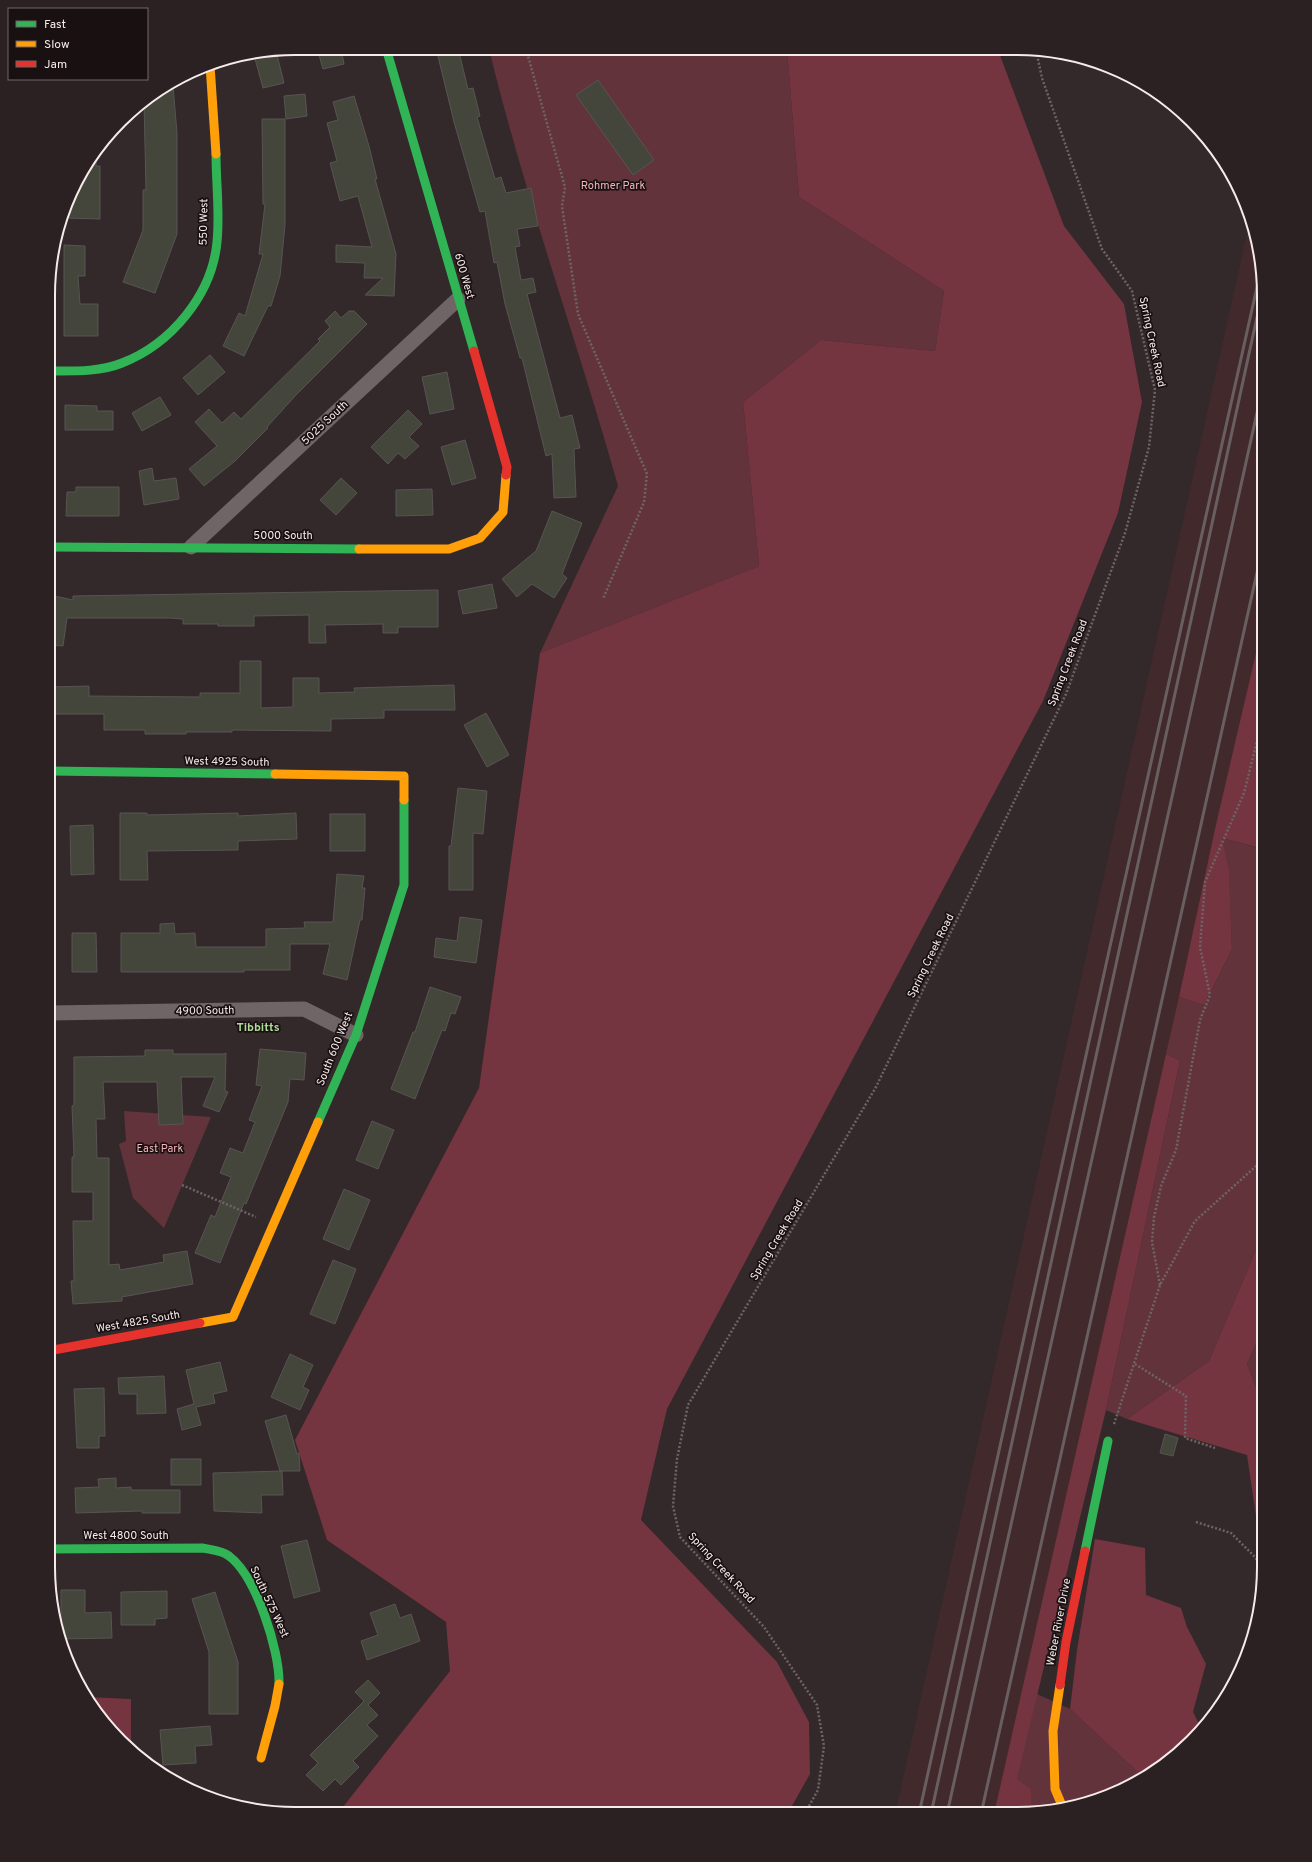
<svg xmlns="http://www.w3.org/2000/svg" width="1312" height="1862" viewBox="0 0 1312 1862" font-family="Overpass,sans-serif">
	<rect width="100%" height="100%" fill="#33282a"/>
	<path fill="#41292c" d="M1250,220L1259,247L1264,295V668L1011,1814H895Z"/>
	<g fill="#63333b">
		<path d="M489,49H787L799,197L944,291L935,351L821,340L743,402L759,566L540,653L618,486C577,340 525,197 489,49Z"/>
		<path d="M1264,829V1231L1209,1361L1127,1419L1106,1410L1180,1061L1166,1054L1179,997L1204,1005L1232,949L1229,880L1222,838L1262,849Z"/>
		<path d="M124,1111L211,1117L164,1228L133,1198L119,1144L126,1141Z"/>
		<path d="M1264,1326V1407L1247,1364Z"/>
		<path d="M1037,1694L1070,1709L1143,1777L1126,1789L1080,1806L1031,1812V1789L1016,1780Z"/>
	</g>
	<g fill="#743440">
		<path d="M787,49L998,50L1064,226L1124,304L1142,402L1118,513L1043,701L667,1409L641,1520L777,1662L809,1722L810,1774L788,1813L339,1812L450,1671L446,1622L327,1540L295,1440L479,1088L540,653L759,566L743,402L821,340L935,351L944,291L799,197Z"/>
		<path d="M1264,639L1263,849L1222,838L1229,871L1232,949L1204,1005L1179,997L1215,829L1259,640Z"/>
		<path d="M1166,1054L1180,1061L1106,1410L1017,1779L1031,1789V1812L994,1814Z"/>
		<path d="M1264,1231V1326L1247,1364L1264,1407L1263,1564L1247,1455L1127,1419L1209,1361Z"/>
		<path d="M1095,1539L1145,1548L1146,1595L1181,1608L1187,1627L1206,1664L1193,1712L1201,1728L1180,1753L1143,1777L1070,1709L1077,1650Z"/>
		<path d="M88,1697L131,1699V1748L109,1730Z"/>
	</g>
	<g fill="#44463c" stroke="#585452">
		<path d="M317,48H341L344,64L323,69Z"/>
		<path d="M436,48H458L468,89L473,88L480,116L477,117L495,179L501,177L506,193L531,188L538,226L517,229L520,246L515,247L521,280L533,278L536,292L527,294L560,418L572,415L580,448L574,449L576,497L554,498L552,454L546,456L522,358H520L505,304L497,262L494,263L485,211L480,212L454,122Z"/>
		<path d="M276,51L284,83L263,88L254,55Z"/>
		<path d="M598,80L654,160L633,175L576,95Z"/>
		<path d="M173,86L177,133V234L155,293L123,282L143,230V190H146L144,103Z"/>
		<path d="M305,94L307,116L286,119L284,96Z"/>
		<path d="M354,96L369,146L377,179H375L396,254L394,296L365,295L383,278H364L365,263L336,262V245L372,247L358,196L340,201L330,163L337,161L327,123L338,120L333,102Z"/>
		<path d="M262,119H285V225L280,276L271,306H268L244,356L223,346L239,313L245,316L263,254H259L265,204H263Z"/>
		<path d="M96,154V166H100V219L65,218L81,172Z"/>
		<path d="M64,245L85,246V276H78L80,304H98V336H64Z"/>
		<path d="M335,311L341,318L349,311H354L367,324L296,395L267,427L268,428L235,461L204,486L189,469L217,446L195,422L209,409L222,423L234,412L241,419L320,341L318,339L330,327L325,321Z"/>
		<path d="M210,355L225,372L198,395L183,378Z"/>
		<path d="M447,372L454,409L430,414L422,377Z"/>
		<path d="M160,397L171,415L142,431L132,413Z"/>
		<path d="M65,405L97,406V411H113V430H65Z"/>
		<path d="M408,410L422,424L409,437L419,446L405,459L398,453L388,464L371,447Z"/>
		<path d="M465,440L476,478L452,485L441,447Z"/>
		<path d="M152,468L154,481L176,478L179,499L144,505L139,471Z"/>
		<path d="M341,478L357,493L336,515L320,500Z"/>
		<path d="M76,487H119V516H66L67,492H76Z"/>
		<path d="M432,489L433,515L396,516V490Z"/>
		<path d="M552,511L582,523L562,574L567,578L554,598L532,584L517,597L502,579L536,551Z"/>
		<path d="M492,584L497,608L463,614L458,591Z"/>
		<path d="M438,590V627H398V633H383V624L325,625L326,643H309V615L254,616V626H218V624H183V619L170,618H67L63,646L50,645V595L73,600V596Z"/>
		<path d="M240,661H261V708L293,707V678H319V693L355,692L354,688L454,685L455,710H384V718L331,719V731L232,730V732H186V734H145V730H104V714H49V687L89,686V696L200,697V693H240Z"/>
		<path d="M486,713L509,755L487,767L464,725Z"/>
		<path d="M458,788L487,791L483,834L473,833V890H449V846H451Z"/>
		<path d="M120,813H147V815L238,813V816L296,813L297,839L238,841V850L147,851L148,880H120Z"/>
		<rect x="330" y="814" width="35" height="37"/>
		<path d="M93,825L94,874L71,875L70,826Z"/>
		<path d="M337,874L364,876L362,888H365L362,920H360L347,980L323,974L330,944H290V970H244V972H121V933H160V924L174,923L175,934L195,933L196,947H266V929L305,928L304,922H333Z"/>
		<path d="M460,917L482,920L476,963L434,957L436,938L457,941Z"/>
		<path d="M72,933H96L97,972H72Z"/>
		<path d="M430,987L461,997L455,1014L451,1013L445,1031L442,1030L415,1099L391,1089L413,1032H415Z"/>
		<path d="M260,1049L306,1053L304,1080L290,1079L288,1102L246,1204L244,1203L220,1263L195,1253L211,1215L215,1217L231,1177L220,1173L230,1148L243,1153L255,1122L249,1120L262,1086L256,1085Z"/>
		<path d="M145,1050H173V1054H224L226,1053L225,1091L228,1092L219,1112L203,1106L215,1077H181L183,1124L159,1125L157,1082H103L105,1119H96L97,1158H109V1265L119,1264L120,1270L164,1262L163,1255L187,1251L193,1284L122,1297V1301L73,1304L71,1281H74L73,1221H93V1192H72V1157H74L72,1106L74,1105V1057L145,1056Z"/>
		<path d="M372,1121L394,1130L378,1169L356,1160Z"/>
		<path d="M344,1189L370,1200L349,1250L323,1239Z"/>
		<path d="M333,1260L356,1269L335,1324L310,1314Z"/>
		<path d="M290,1354L313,1365L303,1387L309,1390L300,1410L271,1397Z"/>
		<path d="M220,1362L227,1391L213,1394L215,1403L196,1407L201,1425L182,1430L177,1409L194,1404L186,1370Z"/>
		<path d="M164,1376L166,1413L137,1414V1394H119L118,1378Z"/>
		<path d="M104,1388L105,1436H99V1448H77L74,1389Z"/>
		<path d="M286,1415L297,1454L299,1453L300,1471H282L283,1495H261L262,1513L214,1511L213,1473L282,1471H280L265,1421Z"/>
		<path d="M1165,1434L1178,1438L1173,1456L1160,1453Z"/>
		<rect x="171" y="1459" width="30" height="26"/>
		<path d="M116,1478V1488L131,1487V1490H180V1513H142V1511L76,1513L75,1488L99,1487L98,1479Z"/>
		<path d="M307,1540L320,1591L294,1598L281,1546Z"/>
		<path d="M61,1590H85V1613L111,1612L112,1638L61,1639Z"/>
		<path d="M167,1591V1618L155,1619V1625H121V1592Z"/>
		<path d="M215,1592L238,1662V1714H209V1652L192,1599Z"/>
		<path d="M395,1604L400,1618L411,1614L420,1641L367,1660L361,1641L378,1635L370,1613Z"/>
		<path d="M368,1680L380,1693L368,1705L378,1715L367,1725L378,1736L353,1761L359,1767L341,1785L335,1779L323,1791L306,1775L318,1763L310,1755L364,1701L355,1692Z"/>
		<path d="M210,1726L212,1745L195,1746L196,1763L163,1765L160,1730Z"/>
	</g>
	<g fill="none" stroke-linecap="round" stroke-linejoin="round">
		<g stroke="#6e6466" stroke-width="2.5" stroke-dasharray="2 2" stroke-linecap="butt">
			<path d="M526,49L565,187L562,206L578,314L647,474L644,502L603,599"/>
			<path d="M182,1185L256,1217"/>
			<path d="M1160,1285L1152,1242L1154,1217L1161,1186L1176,1150L1200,1020L1210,995L1200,947L1205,882L1244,793L1261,725L1264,723"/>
			<path d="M1135,1364L1186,1396L1185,1438L1215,1448"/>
			<path d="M1114,1424L1160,1285L1195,1221L1264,1159"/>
			<path d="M1196,1522L1231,1533L1256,1558L1263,1577"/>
			<path d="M805,1813L818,1790L824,1746L817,1705L764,1627L680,1537L673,1506L677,1459L688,1405L876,1087L1066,694L1125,533L1149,447L1155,390L1132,291L1102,249L1042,78L1036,50"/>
		</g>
		<g stroke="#6f6466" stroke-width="15">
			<path d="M191,547L458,299"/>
			<path d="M49,1013L304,1009L356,1035"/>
		</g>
		<g stroke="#30b455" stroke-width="9">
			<path d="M386,48L474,351"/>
			<path d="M50,371C74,371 100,372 122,363C171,344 212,295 217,242C220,213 216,183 216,154"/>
			<path d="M50,547L359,549"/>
			<path d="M49,771L275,774"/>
			<path d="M318,1122L356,1035L404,885V800"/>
			<path d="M48,1549L203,1548C211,1550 222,1550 229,1556C256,1576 280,1651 279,1684"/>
			<path d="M1085,1551L1108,1441"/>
		</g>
		<g stroke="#ff9f0a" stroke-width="9">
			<path d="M210,65L216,154"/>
			<path d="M359,549H449L480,538L503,512L506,475"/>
			<path d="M275,774L404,776V800"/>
			<path d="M200,1323L233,1317L318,1122"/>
			<path d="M1060,1685L1053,1731L1055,1789L1063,1808"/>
			<path d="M261,1758L275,1706L279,1684"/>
		</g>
		<g stroke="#e5322d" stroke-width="9">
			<path d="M474,351L507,467L506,475"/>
			<path d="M48,1351L200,1323"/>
			<path d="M1060,1685L1066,1642L1085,1551"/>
		</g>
		<g stroke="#695f60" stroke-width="3">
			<path d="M919,1814L1111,942L1261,269"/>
			<path d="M931,1814L1257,317"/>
			<path d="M947,1814L1264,381"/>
			<path d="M981,1814L1264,541"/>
		</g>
	</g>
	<g text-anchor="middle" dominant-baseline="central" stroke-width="3.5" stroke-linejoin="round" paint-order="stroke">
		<g font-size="11" fill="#f7b4bc" stroke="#191011">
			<text x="613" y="186">Rohmer Park</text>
			<text x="160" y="1149">East Park</text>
		</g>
		<g font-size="11" fill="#f7eaeb" stroke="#191011">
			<text transform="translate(204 222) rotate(-89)">550 West</text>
			<text transform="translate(464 276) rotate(74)">600 West</text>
			<text transform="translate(1152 342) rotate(78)">Spring Creek Road</text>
			<text transform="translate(325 423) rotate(-43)">5025 South</text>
			<text x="283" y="536">5000 South</text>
			<text transform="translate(1068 663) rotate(-69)">Spring Creek Road</text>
			<text transform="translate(227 762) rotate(1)">West 4925 South</text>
			<text transform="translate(931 956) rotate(-64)">Spring Creek Road</text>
			<text transform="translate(205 1011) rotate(-1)">4900 South</text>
			<text transform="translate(335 1049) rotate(-68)">South 600 West</text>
			<text transform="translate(777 1240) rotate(-59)">Spring Creek Road</text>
			<text transform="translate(138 1322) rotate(-10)">West 4825 South</text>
			<text x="126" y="1536">West 4800 South</text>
			<text transform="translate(721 1568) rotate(47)">Spring Creek Road</text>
			<text transform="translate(269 1602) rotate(65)">South 575 West</text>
			<text transform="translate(1059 1622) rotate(-79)">Weber River Drive</text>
		</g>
		<g font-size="12" font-weight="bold" fill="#afdb99" stroke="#191011">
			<text x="258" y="1028">Tibbitts</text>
		</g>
	</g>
	<path d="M0 0H1312V1862H0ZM295 55H1017A240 240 0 0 1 1257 295V1567A240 240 0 0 1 1017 1807H295A240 240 0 0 1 55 1567V295A240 240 0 0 1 295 55Z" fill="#2b2122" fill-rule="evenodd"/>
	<path fill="none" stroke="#f7eaeb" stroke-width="2" d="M295 55H1017A240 240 0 0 1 1257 295V1567A240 240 0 0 1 1017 1807H295A240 240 0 0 1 55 1567V295A240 240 0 0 1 295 55Z"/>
	<rect x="8" y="8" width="140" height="72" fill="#191011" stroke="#726768"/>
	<rect x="16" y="21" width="20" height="6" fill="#30b455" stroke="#726768"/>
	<text x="44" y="28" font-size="12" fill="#f7eaeb">Fast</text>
	<rect x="16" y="41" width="20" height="6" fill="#ff9f0a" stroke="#726768"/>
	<text x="44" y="48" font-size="12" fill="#f7eaeb">Slow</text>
	<rect x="16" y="61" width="20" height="6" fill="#e5322d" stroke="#726768"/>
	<text x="44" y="68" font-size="12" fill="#f7eaeb">Jam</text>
</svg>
